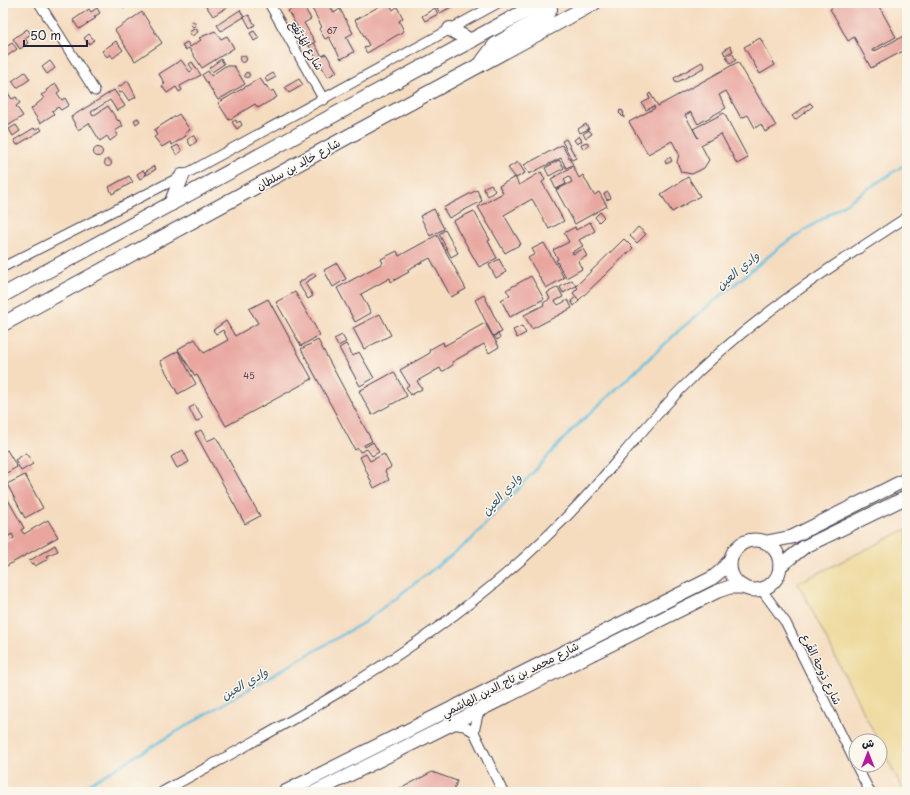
<svg xmlns="http://www.w3.org/2000/svg" width="910" height="795" viewBox="0 0 910 795" font-family="'Playpen Sans','Playpen Sans Arabic',sans-serif">
	<rect width="100%" height="100%" fill="#fbf7ec"/>
	<filter id="ink" filterUnits="userSpaceOnUse"><feTurbulence type="fractalNoise" baseFrequency=".025" numOctaves="2"/><feDisplacementMap in="SourceGraphic" scale="8" xChannelSelector="R" yChannelSelector="G"/><feConvolveMatrix kernelMatrix="1 2 1 2 8 2 1 2 1" color-interpolation-filters="sRGB"/></filter>
	<filter id="wash" filterUnits="userSpaceOnUse"><feTurbulence type="fractalNoise" baseFrequency=".012" numOctaves="4" result="noise"/><feDisplacementMap in="SourceGraphic" scale="16" xChannelSelector="R" yChannelSelector="G"/><feGaussianBlur stdDeviation="0.9" result="paint"/><feColorMatrix in="noise" values="0 0 0 0 0 0 0 0 0 0 0 0 0 0 0 0 0 1.4 0 .05"/><feComposite in="paint" operator="in"/></filter>
	<g filter="url(#wash)">
		<rect width="100%" height="100%" fill="#f5dcbf"/>
		<path fill="#eeda9e" stroke="#887e6c" d="M907,529V792H904L880,745V741H878L798,583Z"/>
		<g fill="none" stroke-linecap="round" stroke-linejoin="round">
			<path stroke="#60bfde" stroke-width="2.5" d="M76,792L223,704L363,623L471,540L570,432L683,327L781,246L907,163"/>
		</g>
		<g id="blocks">
			<g fill="#e8a69f">
				<path d="M121,3H131L124,8Z"/>
				<path d="M204,3H234L213,16Z"/>
				<path d="M302,3L311,19L304,23L315,42L308,46L288,11Z"/>
				<path d="M309,3H328L334,13L340,9L353,33L346,37L354,52L341,59L329,37L325,39L319,29L322,27Z"/>
				<path d="M385,3H389L393,10L397,7L403,18L399,21L404,31L367,53L364,48L369,45L355,20Z"/>
				<path d="M446,3H451L453,6L440,13L437,8Z"/>
				<path d="M835,3H877L896,37L872,50L873,52L907,34V49L871,68L854,37L848,41L836,19L830,9L837,5Z"/>
				<path d="M97,8L100,13L94,17L96,18L79,29L73,20L89,9L91,12Z"/>
				<path d="M435,8L438,14L425,21L422,16Z"/>
				<path d="M240,10L244,17L221,31L217,25Z"/>
				<path d="M142,12L162,43L135,61L115,30Z"/>
				<path d="M249,15L255,25L250,28L244,17Z"/>
				<path d="M193,21L196,25L193,27L190,24Z"/>
				<path d="M196,28L198,32L192,36L189,32Z"/>
				<path d="M27,29L31,34L25,38L28,43L20,49L13,39Z"/>
				<path d="M215,31L221,39L227,36L234,48L202,68L189,48L185,50L182,45L187,42L190,47L201,40L199,38Z"/>
				<path d="M254,31L259,38L254,41L250,33Z"/>
				<path d="M89,34L94,40L89,44L84,38Z"/>
				<path d="M760,38L775,65L760,74L744,47Z"/>
				<path d="M116,41L123,50L113,58L110,54L107,57L102,51Z"/>
				<path d="M12,43L17,49L3,59V49Z"/>
				<path d="M314,43L322,56L326,54L337,72L328,77L309,46Z"/>
				<path d="M730,46L733,51L725,55L723,51Z"/>
				<path d="M732,53L736,60L730,64L726,57Z"/>
				<circle cx="243" cy="59" r="3.5"/>
				<path d="M221,59L224,64L212,72L209,68Z"/>
				<path d="M181,60L190,72L193,70L189,64L192,62L201,75L180,86L182,90L179,92L176,87L167,93L162,86L165,84L159,74Z"/>
				<path d="M50,61L55,68L47,74L42,67Z"/>
				<path d="M702,62L705,67L676,83L674,78Z"/>
				<path d="M738,62L776,126L765,132L761,124L755,128L748,115L741,118L726,91L719,95L726,108L698,124L691,112L685,115L698,138L693,129L724,113L748,158L737,164L721,134L701,145L709,160L704,168L692,174L681,172L677,162L679,154L672,141L648,154L629,122L655,108L654,106L646,110L642,103L650,99L648,95L650,93L658,106Z"/>
				<path d="M225,66H234L245,84L218,100L202,75L208,71L211,76Z"/>
				<path d="M25,72L30,79L17,88L12,81Z"/>
				<circle cx="247" cy="75" r="2.5"/>
				<path d="M273,73L276,77L267,82L265,78Z"/>
				<path d="M260,78L265,86L266,85L270,92L273,90L277,97L258,108L255,104L229,120L218,103Z"/>
				<path d="M299,79L303,85L289,93L285,87Z"/>
				<path d="M128,81L136,97L129,101L123,92L120,93L117,88Z"/>
				<path d="M56,84L60,91L57,93L62,100L65,98L69,105L61,110L58,107L52,111L54,114L40,123L31,109L44,98L41,95L47,92L46,90Z"/>
				<path d="M3,86L12,99L16,97L20,103L16,106L23,116L8,126L3,119Z"/>
				<path d="M114,90L125,106L117,111L110,100L91,112L93,116L108,106L118,121L119,120L123,126L115,131L118,135L110,141L107,136L100,141L89,123L78,130L71,117Z"/>
				<path d="M810,103L813,106L795,120L792,116Z"/>
				<path d="M620,110L623,111L624,118L619,113Z"/>
				<path d="M179,114L190,130L185,133L186,136L172,145L170,142L162,147L154,137L157,135L154,130Z"/>
				<path d="M138,118L140,121L136,124L134,120Z"/>
				<path d="M236,120L237,123L240,121L242,125L237,129L232,122Z"/>
				<path d="M586,124L589,129L580,133L578,129Z"/>
				<path d="M16,125L20,131L13,136L9,129Z"/>
				<path d="M40,127L42,130L17,145L14,140L34,128L35,130Z"/>
				<path d="M589,130L592,134L586,138L583,134Z"/>
				<path d="M193,135L197,141L191,146L187,140Z"/>
				<path d="M579,136L582,141L577,144L574,140Z"/>
				<path d="M566,139L576,158L572,160L562,141Z"/>
				<path d="M587,142L589,146L583,149L581,144Z"/>
				<path d="M178,145L182,151L177,155L172,148Z"/>
				<path d="M562,145L573,165L566,168L561,158L529,174L524,165Z"/>
				<circle cx="98" cy="152" r="4.5"/>
				<path d="M670,157L672,161L666,164L665,160Z"/>
				<circle cx="108" cy="163" r="3.5"/>
				<path d="M559,160L564,168L549,176L545,168Z"/>
				<path d="M518,162L525,173L516,178L508,168Z"/>
				<path d="M154,166L156,169L147,175L145,172Z"/>
				<path d="M573,166L579,178L583,175L594,195L599,192L607,206L575,224L556,190L572,182L569,176L564,179L566,184L556,189L551,179Z"/>
				<path d="M143,170L146,175L140,179L137,174Z"/>
				<path d="M541,172L545,180L542,182L564,221L549,229L532,199L504,215L521,244L505,253L478,207L503,193L499,186L515,177L519,185Z"/>
				<path d="M129,176L133,182L112,194L109,187Z"/>
				<path d="M688,177L700,196L672,212L661,194Z"/>
				<path d="M491,184L495,191L488,196L483,188Z"/>
				<path d="M477,190L482,201L449,218L443,208Z"/>
				<path d="M608,192L611,198L607,200L604,194Z"/>
				<path d="M434,209L444,229L430,236L420,216Z"/>
				<path d="M474,211L490,240L488,241L497,258L479,267L453,221Z"/>
				<path d="M600,212L604,217L599,222L595,217Z"/>
				<path d="M590,222L595,231L579,240L583,246L572,252L573,254L583,249L587,256L578,261L582,269L566,278L556,260L558,259L553,250L569,242L564,233L575,227L576,230Z"/>
				<path d="M638,227L646,234L637,243L630,236Z"/>
				<path d="M445,230L458,253L451,257L439,234Z"/>
				<path d="M437,235L466,289L451,297L430,258L407,270L409,272L391,282L390,278L361,294L371,313L355,322L337,288L383,263L381,259L397,251L399,256Z"/>
				<path d="M624,239L633,248L579,300L573,293L578,288L576,286Z"/>
				<path d="M544,243L564,278L546,288L528,258L535,254L532,249Z"/>
				<path d="M499,259L506,272L496,278L489,265Z"/>
				<path d="M337,263L346,279L333,287L324,270Z"/>
				<path d="M314,273L316,276L305,283L313,296L308,299L298,283Z"/>
				<path d="M531,276L544,299L510,317L501,300L510,295L506,290Z"/>
				<path d="M572,280L576,286L563,293L560,287Z"/>
				<path d="M558,287L563,297L555,301L558,305L568,300L572,308L532,329L524,315L544,305L543,303L550,299L547,293Z"/>
				<path d="M295,292L320,335L301,346L276,302Z"/>
				<path d="M484,295L502,332L493,336L475,300Z"/>
				<path d="M576,297L579,301L574,306L571,301Z"/>
				<path d="M268,299L312,379L226,426L197,375L195,376L178,349L195,339L204,353L228,340L223,330L216,334L213,330L226,321L235,336L258,323L249,309Z"/>
				<path d="M380,314L391,335L364,349L353,328Z"/>
				<path d="M485,323L499,347L489,353L484,344L452,362L453,365L442,372L440,368L417,381L422,389L411,395L406,387L409,385L400,370L430,353L429,350L443,342L444,346Z"/>
				<path d="M522,326L526,333L517,338L513,330Z"/>
				<path d="M498,334L500,338L497,340L494,336Z"/>
				<path d="M342,335L346,342L338,346L334,339Z"/>
				<path d="M318,340L372,441L364,445L365,447L373,442L379,452L372,456L367,449L360,452L358,448L355,450L301,349Z"/>
				<path d="M346,344L353,356L359,352L374,378L360,386L339,348Z"/>
				<path d="M178,351L196,384L178,394L160,361Z"/>
				<path d="M394,372L407,396L372,415L359,391Z"/>
				<path d="M195,405L203,418L196,422L189,408Z"/>
				<path d="M201,430L207,441L216,437L260,516L245,524L195,433Z"/>
				<path d="M7,450L17,467L3,475V452Z"/>
				<path d="M183,450L189,462L177,468L171,457Z"/>
				<path d="M26,453L33,464L21,471L15,460Z"/>
				<path d="M366,454L370,461L384,454L391,467L385,471L389,480L374,488L360,457Z"/>
				<path d="M25,475L43,508L25,518L7,484Z"/>
				<path d="M3,491L24,528L21,530L24,534L48,520L58,537L3,568V544L14,538L12,534L7,537L3,530Z"/>
				<path d="M55,545L58,551L46,556L48,559L35,566L34,563L31,564L29,561Z"/>
				<path d="M432,772L457,781L453,792H394Z"/>
			</g>
		</g>
	</g>
	<g filter="url(#ink)">
		<use href="#blocks" fill-opacity="0" stroke="#423e4f" stroke-width="1"/>
		<g fill="none" stroke-linecap="round" stroke-linejoin="round">
			<g stroke="#423e4f" stroke-width="11">
				<g id="street">
					<path d="M39,3L95,91"/>
					<path d="M269,3L324,100"/>
					<path d="M3,267L182,176L498,3"/>
					<path d="M761,589L786,623L856,764"/>
					<path d="M479,710L474,732L503,792"/>
					<path d="M452,724L464,726L474,732"/>
					<path d="M856,765L870,792"/>
					<path d="M162,792C274,731 390,669 489,588C524,559 558,527 589,493C619,459 648,423 680,390C747,321 827,269 907,217"/>
				</g>
			</g>
			<g stroke="#423e4f" stroke-width="15">
				<g id="secondary">
					<circle cx="755" cy="565" r="25"/>
					<path d="M767,542L792,537L907,479"/>
					<path d="M780,566L804,547L907,497"/>
					<path d="M285,792L712,578L722,570L730,560"/>
					<path d="M315,792L718,591L730,587H742"/>
				</g>
			</g>
			<g stroke="#423e4f" stroke-width="16">
				<g id="primary">
					<path d="M450,29L471,41"/>
					<path d="M483,61L495,45L547,14L550,9L548,3"/>
					<path d="M171,204L182,176"/>
					<path d="M3,295L540,3"/>
					<path d="M3,324L594,3"/>
				</g>
			</g>
			<use href="#street" stroke="#fff" stroke-width="9"/>
			<use href="#secondary" stroke="#fff" stroke-width="13"/>
			<use href="#primary" stroke="#fff" stroke-width="14"/>
		</g>
	</g>
	<g text-anchor="middle" dominant-baseline="central" stroke-width="3" stroke-linejoin="round" paint-order="stroke">
		<g font-size="9" fill="#544354">
			<text x="332" y="30">67</text>
			<text x="249" y="375">45</text>
		</g>
		<g font-size="11" fill="#22223b" stroke="#fbf7ec">
			<text transform="translate(307 45) rotate(60)">شارع المُرْتَفِع</text>
			<text transform="translate(298 164) rotate(-29)">شارع خالِد بن سلطان</text>
			<text transform="translate(822 669) rotate(64)">شارع دَوحة الفَرع</text>
			<text transform="translate(510 679) rotate(-27)">شارع محمد بن تاج الدين الهاشمي</text>
		</g>
		<g font-size="12" font-style="italic" fill="#385974" stroke="#fbf7ec">
			<text transform="translate(737 270) rotate(-40)">وادي العين</text>
			<text transform="translate(501 494) rotate(-47)">وادي العين</text>
			<text transform="translate(244 683) rotate(-30)">وادي العين</text>
		</g>
	</g>
	<rect width="910" height="795" fill="none" stroke="#fbf7ec" stroke-width="16"/>
	<g transform="translate(868 753)"><circle r="19" fill="#fbf7ec" stroke="#a4a2a5"/>
	<path d="M0-3L7 15L0 10L-7 15Z" fill="#b5179e"/>
	<text y="-6" font-size="11" font-weight="bold" text-anchor="middle" fill="#22223b">ش</text>
	</g>
	<path d="M24 40v6h63v-6" fill="none" stroke="#22223b" stroke-width="2"/>
	<text x="30" y="40" font-size="12" fill="#22223b" stroke="#fbf7ec" stroke-width="3" paint-order="stroke">50 m</text>
</svg>
